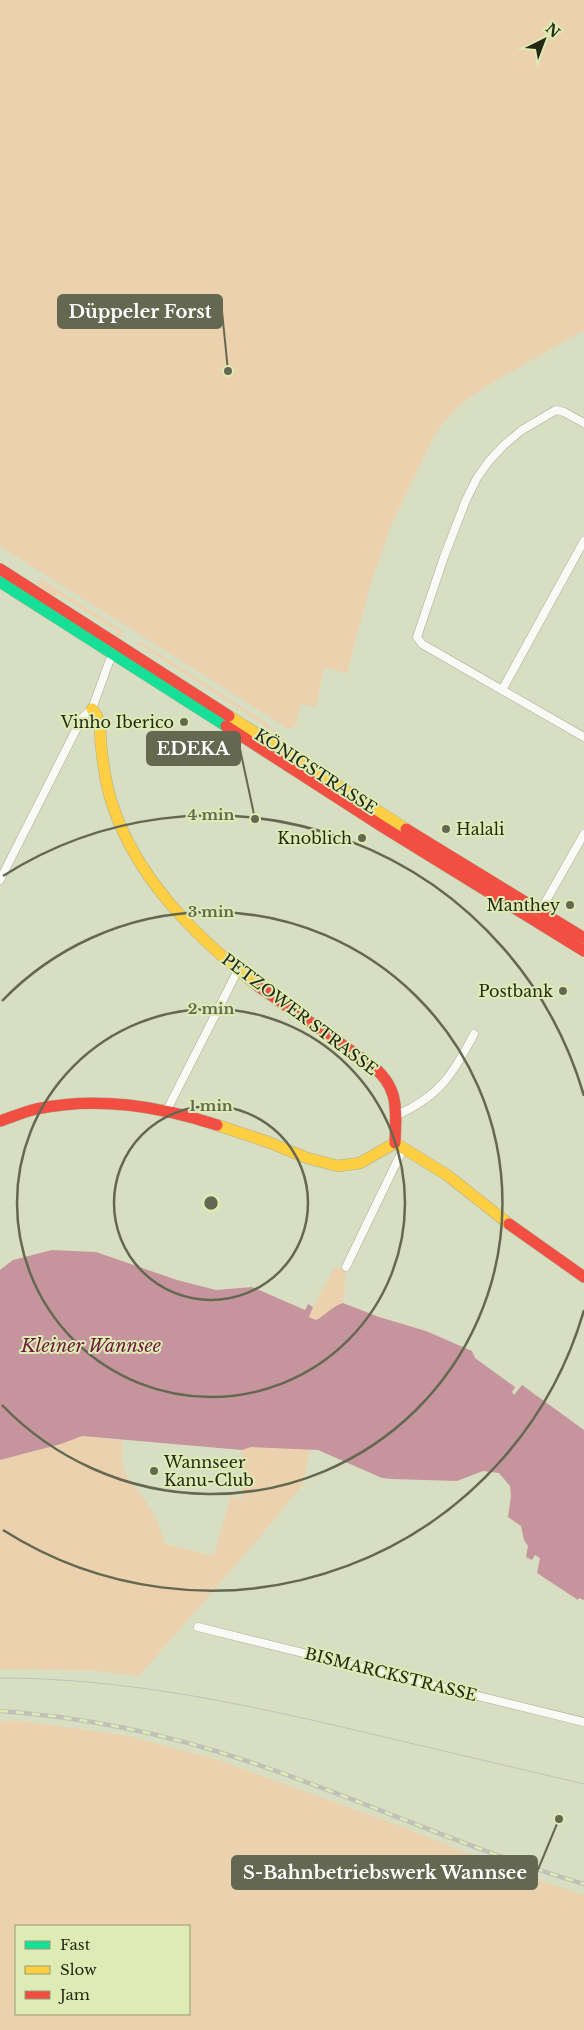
<svg xmlns="http://www.w3.org/2000/svg" width="584" height="2030" viewBox="0 0 584 2030" font-family="'Libre Baskerville',serif">
	<rect width="100%" height="100%" fill="#d8dec1"/>
	<g fill="#ecd1ae" fill-rule="evenodd">
		<path d="M0,0H584V330L483,388L461,404L442,424L431,443L392,523L369,589L347,673L324,667L316,707L301,704L296,724L292,728H287L0,546Z"/>
		<path d="M41,579L123,631L119,638L117,637V631L57,593L53,598L38,584Z"/>
		<path d="M139,641L267,723L287,744L274,738L275,732L137,643Z"/>
		<path d="M334,1268H346L343,1303L316,1320L308,1317Z"/>
		<path d="M242,1417L312,1430L304,1483L259,1538L139,1676L98,1671L0,1669V1460L61,1444L82,1436L123,1441C117,1480 136,1482 152,1511C158,1521 161,1533 165,1544L214,1556L231,1496L242,1499Z"/>
		<path d="M0,1721H22L129,1736L218,1760L400,1826L514,1872L584,1895V2030H0ZM16,1926H189V2014H16Z"/>
	</g>
	<path fill="#c6949d" d="M52,1250L96,1252L177,1280L216,1290L252,1287L305,1310L308,1304L313,1307L309,1317L316,1320C326,1315 332,1306 343,1303L379,1317L426,1331L472,1351L475,1358L515,1387L512,1392L514,1395L522,1385L584,1430V1600L579,1598L578,1600L537,1573L540,1558L535,1555L532,1560L526,1557L528,1546L524,1540L521,1526L508,1517L511,1496L510,1486L499,1473L483,1471L457,1481L392,1479L382,1478L318,1450L251,1447L242,1450L82,1436L61,1444L0,1460V1270L13,1260Z"/>
	<g fill="none" stroke-linecap="round" stroke-linejoin="round">
		<g stroke="#a8ac96" stroke-width="9">
			<g id="street">
				<path d="M584,423L564,412L556,410L522,430L504,445L489,461L477,478L466,500L444,557L417,637L422,644L584,737"/>
				<path d="M502,690L584,541"/>
				<path d="M0,880L82,718L92,709L109,662L115,651"/>
				<path d="M538,915L584,834"/>
				<path d="M167,1110L238,970"/>
				<path d="M397,1115C440,1096 453,1074 474,1034"/>
				<path d="M346,1267L403,1149"/>
				<path d="M198,1627L584,1722"/>
			</g>
		</g>
		<g stroke="#a8ac96" stroke-width="12">
			<path id="fast" d="M0,582L226,726"/>
		</g>
		<g stroke="#a8ac96" stroke-width="12">
			<g id="slow">
				<path d="M92,709C94,712 97,715 98,719C101,726 100,737 101,745C103,763 105,780 110,797C133,876 196,937 258,986"/>
				<path d="M229,716L406,829"/>
				<path d="M217,1125L268,1142L307,1158L338,1166L360,1163L395,1143L447,1175L509,1224"/>
			</g>
		</g>
		<g stroke="#a8ac96" stroke-width="12">
			<g id="jam">
				<path d="M0,569L229,716"/>
				<path d="M226,726L383,827L584,951"/>
				<path d="M406,829L584,938"/>
				<path d="M258,986L370,1064C400,1087 396,1109 395,1143"/>
				<path d="M0,1121C12,1117 24,1112 36,1109C98,1096 158,1106 217,1125"/>
				<path d="M509,1224L584,1277"/>
			</g>
		</g>
		<use href="#street" stroke="#f9faf6" stroke-width="8"/>
		<use href="#fast" stroke="#16e098" stroke-width="11"/>
		<use href="#slow" stroke="#ffcf43" stroke-width="11"/>
		<use href="#jam" stroke="#f24e42" stroke-width="11"/>
		<path stroke="#bfc1b9" stroke-width="1" d="M0,1678C123,1678 240,1703 359,1731C434,1749 509,1766 584,1784"/>
		<g stroke="#bfc1b9" stroke-width="4.5">
			<path id="rail" d="M0,1711C84,1717 167,1734 247,1761C361,1799 469,1850 584,1884"/>
		</g>
		<use href="#rail" stroke="#deebb4" stroke-width="2.5" stroke-dasharray="8" stroke-linecap="butt"/>
	</g>
	<g fill="none" stroke="#646851" stroke-width="2.5">
		<circle cx="211" cy="1203" r="97"/>
		<circle cx="211" cy="1203" r="194"/>
		<path d="M2 1001A291 291 0 1 1 2 1405"/>
		<path d="M584 1310A388 388 0 0 1 3 1530M3 876A388 388 0 0 1 584 1096"/>
	</g>
	<g fill="#646851" stroke="#deebb4" stroke-width="2">
		<circle cx="184" cy="722" r="5"/>
		<circle cx="446" cy="829" r="5"/>
		<circle cx="362" cy="838" r="5"/>
		<circle cx="570" cy="905" r="5"/>
		<circle cx="563" cy="991" r="5"/>
		<circle cx="154" cy="1471" r="5"/>
	</g>
	<g text-anchor="middle" dominant-baseline="central" stroke-width="4" stroke-linejoin="round" paint-order="stroke">
		<g font-size="16" fill="#252914" stroke="#deebb4" text-anchor="end">
			<text x="174" y="722">Vinho Iberico</text>
			<text x="456" y="829" text-anchor="start">Halali</text>
			<text x="352" y="838">Knoblich</text>
			<text x="560" y="905">Manthey</text>
			<text x="553" y="991">Postbank</text>
			<text x="164" y="1462" text-anchor="start">Wannseer<tspan x="164" dy="18">Kanu-Club</tspan></text>
		</g>
		<g font-size="16" fill="#252914" stroke="#deebb4">
			<text transform="translate(316 771) rotate(33)">KÖNIGSTRASSE</text>
			<text transform="translate(300 1014) rotate(37)">PETZOWER STRASSE</text>
			<text transform="translate(391 1674) rotate(14)">BISMARCKSTRASSE</text>
		</g>
		<g font-size="18" font-style="italic" fill="#6e163d" stroke="#deebb4">
			<text x="91" y="1346">Kleiner Wannsee</text>
		</g>
	</g>
	<circle cx="211" cy="1203" r="8" fill="#646851" stroke="#deebb4" stroke-width="2.5"/>
	<g font-size="15" text-anchor="middle" font-weight="bold" fill="#646851" stroke="#deebb4" stroke-width="4" stroke-linejoin="round" paint-order="stroke">
		<text x="211" y="820">4 min</text>
		<text x="211" y="917">3 min</text>
		<text x="211" y="1014">2 min</text>
		<text x="211" y="1111">1 min</text>
	</g>
	<path fill="none" stroke="#646851" stroke-width="2" d="M228 371L222 311M255 819L240 749M559 1819L537 1872"/>
	<g fill="#646851" stroke="#deebb4" stroke-width="2">
		<circle cx="228" cy="371" r="5"/>
		<circle cx="255" cy="819" r="5"/>
		<circle cx="559" cy="1819" r="5"/>
	</g>
	<g fill="#646851" stroke="#646851" stroke-width="2">
		<rect x="58" y="295" width="164" height="33" rx="5"/>
		<rect x="147" y="732" width="93" height="33" rx="5"/>
		<rect x="232" y="1856" width="305" height="33" rx="5"/>
	</g>
	<g font-size="18" text-anchor="middle" font-weight="bold" fill="#fff">
		<text x="140" y="318">Düppeler Forst</text>
		<text x="193" y="755">EDEKA</text>
		<text x="385" y="1879">S-Bahnbetriebswerk Wannsee</text>
	</g>
	<rect x="15" y="1925" width="175" height="90" fill="#deebb4" stroke="#949d74"/>
	<rect x="25" y="1941" width="25" height="8" fill="#16e098" stroke="#949d74"/>
	<text x="60" y="1950" font-size="15" fill="#252914">Fast</text>
	<rect x="25" y="1966" width="25" height="8" fill="#ffcf43" stroke="#949d74"/>
	<text x="60" y="1975" font-size="15" fill="#252914">Slow</text>
	<rect x="25" y="1991" width="25" height="8" fill="#f24e42" stroke="#949d74"/>
	<text x="60" y="2000" font-size="15" fill="#252914">Jam</text>
	<g transform="translate(544 40) rotate(42)" stroke="#deebb4" stroke-width="4" paint-order="stroke">
	<path d="M0-4L9 19L0 12L-9 19Z" fill="#252914"/>
	<text y="-8" font-size="14" font-weight="bold" text-anchor="middle" fill="#252914">N</text>
	</g>
</svg>
